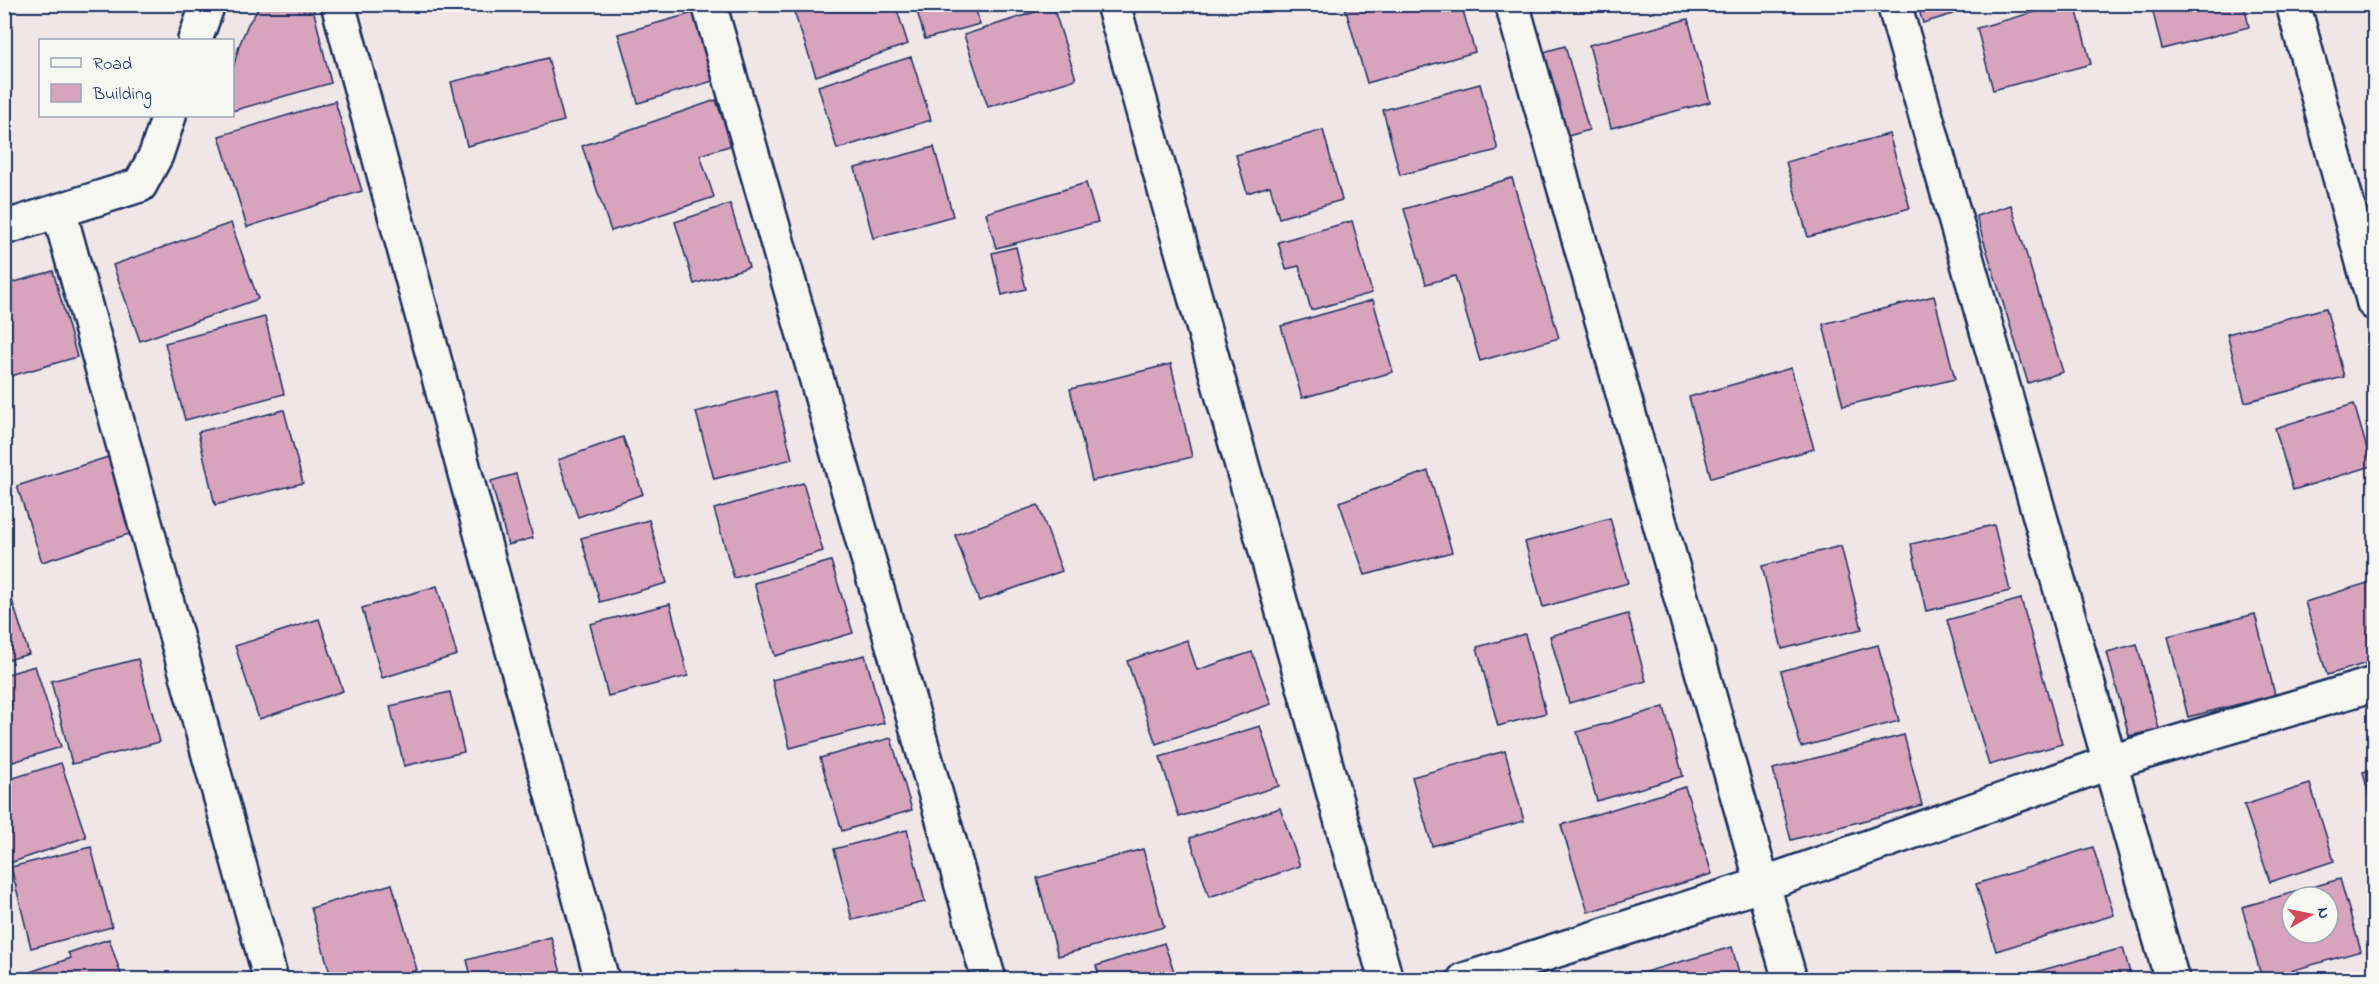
<svg xmlns="http://www.w3.org/2000/svg" width="2379" height="984" viewBox="0 0 2379 984" font-family="'Indie Flower',sans-serif">
	<rect width="100%" height="100%" fill="#f0e5e7"/>
	<filter id="ink" filterUnits="userSpaceOnUse"><feTurbulence type="fractalNoise" baseFrequency=".0167" numOctaves="2"/><feDisplacementMap in="SourceGraphic" scale="12" xChannelSelector="R" yChannelSelector="G"/><feConvolveMatrix kernelMatrix="1 2 1 2 8 2 1 2 1" color-interpolation-filters="sRGB"/></filter>
	<g filter="url(#ink)">
		<g fill="#d7a3bd" stroke="#1b2f5e" stroke-width="1.5" fill-rule="evenodd">
			<path d="M262,4H312L331,83L232,111V72L239,46L248,24Z"/>
			<path d="M808,4H895L908,44L816,76L793,9Z"/>
			<path d="M915,4H974L980,24L925,39Z"/>
			<path d="M1344,4H1461L1475,52L1367,83Z"/>
			<path d="M1917,4H1950L1953,14L1923,23Z"/>
			<path d="M2064,4H2075L2091,64L1993,90L1977,28Z"/>
			<path d="M2151,4H2244L2249,27L2162,49Z"/>
			<path d="M1053,6L1076,79L988,107L964,35Z"/>
			<path d="M704,10L723,78L638,103L618,34Z"/>
			<path d="M1688,19L1710,102L1611,128L1589,45Z"/>
			<path d="M1565,46L1589,130L1558,139L1533,55Z"/>
			<path d="M911,57L931,120L837,149L818,86Z"/>
			<path d="M548,58L564,121L467,146L451,82Z"/>
			<path d="M1480,84L1498,150L1400,175L1383,110Z"/>
			<path d="M716,100L732,145L700,155L714,197L611,231L582,146Z"/>
			<path d="M335,101L362,191L247,227L219,136Z"/>
			<path d="M1323,130L1342,200L1279,218L1270,186L1247,193L1236,155Z"/>
			<path d="M1889,134L1910,208L1808,237L1786,162Z"/>
			<path d="M934,147L953,216L873,238L855,168Z"/>
			<path d="M1512,178L1559,338L1480,361L1455,276L1426,284L1404,209Z"/>
			<path d="M1086,183L1098,222L996,248L986,213Z"/>
			<path d="M730,204L749,267L694,284L675,222Z"/>
			<path d="M2011,205L2063,372L2028,383L1976,216Z"/>
			<path d="M1352,221L1372,293L1311,310L1299,266L1286,269L1278,242Z"/>
			<path d="M231,223L258,299L140,341L113,265Z"/>
			<path d="M1016,247L1026,289L1002,295L992,253Z"/>
			<path d="M53,271L77,357L4,378V285Z"/>
			<path d="M1934,296L1955,379L1843,406L1823,324Z"/>
			<path d="M1373,300L1393,372L1302,398L1281,326Z"/>
			<path d="M2326,308L2344,377L2245,402L2227,334Z"/>
			<path d="M265,317L284,394L185,420L165,343Z"/>
			<path d="M1171,364L1192,457L1092,481L1070,389Z"/>
			<path d="M1791,368L1814,449L1711,478L1689,397Z"/>
			<path d="M775,391L792,459L714,479L696,412Z"/>
			<path d="M2354,404L2372,466L2293,490L2275,428Z"/>
			<path d="M284,410L303,483L215,505L198,432Z"/>
			<path d="M623,437L643,494L578,517L558,460Z"/>
			<path d="M108,457L132,533L42,562L17,486Z"/>
			<path d="M1428,471L1452,552L1365,575L1339,502Z"/>
			<path d="M516,474L533,538L508,545L491,481Z"/>
			<path d="M803,483L823,551L734,578L714,509Z"/>
			<path d="M1038,505L1062,571L979,601L955,535Z"/>
			<path d="M1610,518L1628,583L1543,607L1525,542Z"/>
			<path d="M649,520L667,583L600,602L581,538Z"/>
			<path d="M1994,525L2010,591L1926,611L1911,544Z"/>
			<path d="M1841,546L1862,629L1782,649L1762,566Z"/>
			<path d="M831,561L853,633L775,656L754,583Z"/>
			<path d="M2374,581V661L2327,675L2305,602Z"/>
			<path d="M7,584L29,654L4,661V585Z"/>
			<path d="M437,586L457,655L382,678L362,608Z"/>
			<path d="M2021,599L2062,744L1989,765L1947,620Z"/>
			<path d="M670,604L688,676L608,696L590,624Z"/>
			<path d="M1628,614L1646,681L1569,703L1550,636Z"/>
			<path d="M2255,614L2275,695L2188,717L2168,636Z"/>
			<path d="M319,619L343,691L259,719L235,646Z"/>
			<path d="M1525,634L1546,713L1498,726L1477,647Z"/>
			<path d="M1187,640L1197,670L1252,652L1271,704L1156,744L1127,661Z"/>
			<path d="M2137,644L2159,729L2129,736L2107,652Z"/>
			<path d="M1878,645L1899,721L1801,747L1781,671Z"/>
			<path d="M865,655L884,723L790,748L772,680Z"/>
			<path d="M138,659L160,742L72,764L51,681Z"/>
			<path d="M35,666L61,747L13,762L4,735V675Z"/>
			<path d="M450,692L464,752L404,766L390,706Z"/>
			<path d="M1664,707L1683,776L1597,801L1577,732Z"/>
			<path d="M1260,726L1279,786L1179,817L1160,757Z"/>
			<path d="M1904,735L1922,805L1791,840L1773,769Z"/>
			<path d="M891,738L912,810L842,831L820,758Z"/>
			<path d="M1505,751L1524,821L1432,846L1412,777Z"/>
			<path d="M61,763L86,837L7,864L4,856V781Z"/>
			<path d="M2374,769V815L2363,772Z"/>
			<path d="M2310,784L2334,861L2270,882L2244,805Z"/>
			<path d="M1685,787L1712,874L1588,912L1561,825Z"/>
			<path d="M1280,808L1300,866L1209,897L1190,838Z"/>
			<path d="M907,830L925,902L852,920L834,849Z"/>
			<path d="M91,847L112,927L31,948L11,867Z"/>
			<path d="M2093,847L2114,915L1996,951L1976,884Z"/>
			<path d="M1143,849L1164,927L1058,956L1037,878Z"/>
			<path d="M2340,879L2361,951L2262,979L2242,907ZM2292,897H2328V933H2292Z"/>
			<path d="M392,884L417,970L386,980H332L311,908Z"/>
			<path d="M551,937L563,980H472L467,960Z"/>
			<path d="M109,939L123,980H26L24,974L71,958L68,953Z"/>
			<path d="M1164,943L1177,980H1101L1096,966Z"/>
			<path d="M1732,947L1741,980H1632L1631,976Z"/>
			<path d="M2123,948L2132,980H2025L2024,975Z"/>
			<path d="M1052,971L1054,980H1026L1025,978Z"/>
		</g>
		<g fill="none" stroke-linecap="round" stroke-linejoin="round">
			<g stroke="#1b2f5e" stroke-width="38">
				<g id="minor">
					<path d="M338,4L602,980"/>
					<path d="M709,4L989,980"/>
					<path d="M1113,4L1386,980"/>
					<path d="M1512,4L1790,980"/>
					<path d="M1894,4L2172,980"/>
					<path d="M2293,4L2374,303"/>
					<path d="M195,40L208,4"/>
					<path d="M59,211L271,980"/>
					<path d="M4,228L140,185L156,155L169,116"/>
					<path d="M1464,980L1763,884L2111,762L2374,684"/>
				</g>
			</g>
			<use href="#minor" stroke="#f6f6f2" stroke-width="33"/>
		</g>
	</g>
	<rect width="2379" height="984" fill="none" stroke="#f6f6f2" stroke-width="24"/>
	<rect x="12" y="12" width="2355" height="960" fill="none" stroke="#1b2f5e" stroke-width="2" filter="url(#ink)"/>
	<rect x="39" y="39" width="195" height="78" fill="#f6f6f2" stroke="#9ea6b7" stroke-width="1.5"/>
	<rect x="51" y="58" width="30" height="9" fill="#f6f6f2" stroke="#9ea6b7" stroke-width="1.5"/>
	<text x="93" y="69" font-size="18" fill="#1b2f5e">Road</text>
	<rect x="51" y="84" width="30" height="18" fill="#d7a3bd" stroke="#9ea6b7" stroke-width="1.5"/>
	<text x="93" y="99" font-size="18" fill="#1b2f5e">Building</text>
	<g transform="translate(2310 915) rotate(81)"><circle r="28" fill="#f6f6f2" stroke="#9ea6b7" stroke-width="1.5"/>
	<path d="M0-4.5L10 22L0 15L-10 22Z" fill="#d1495b"/>
	<text y="-9" font-size="16" font-weight="bold" text-anchor="middle" fill="#1b2f5e">N</text>
	</g>
</svg>
